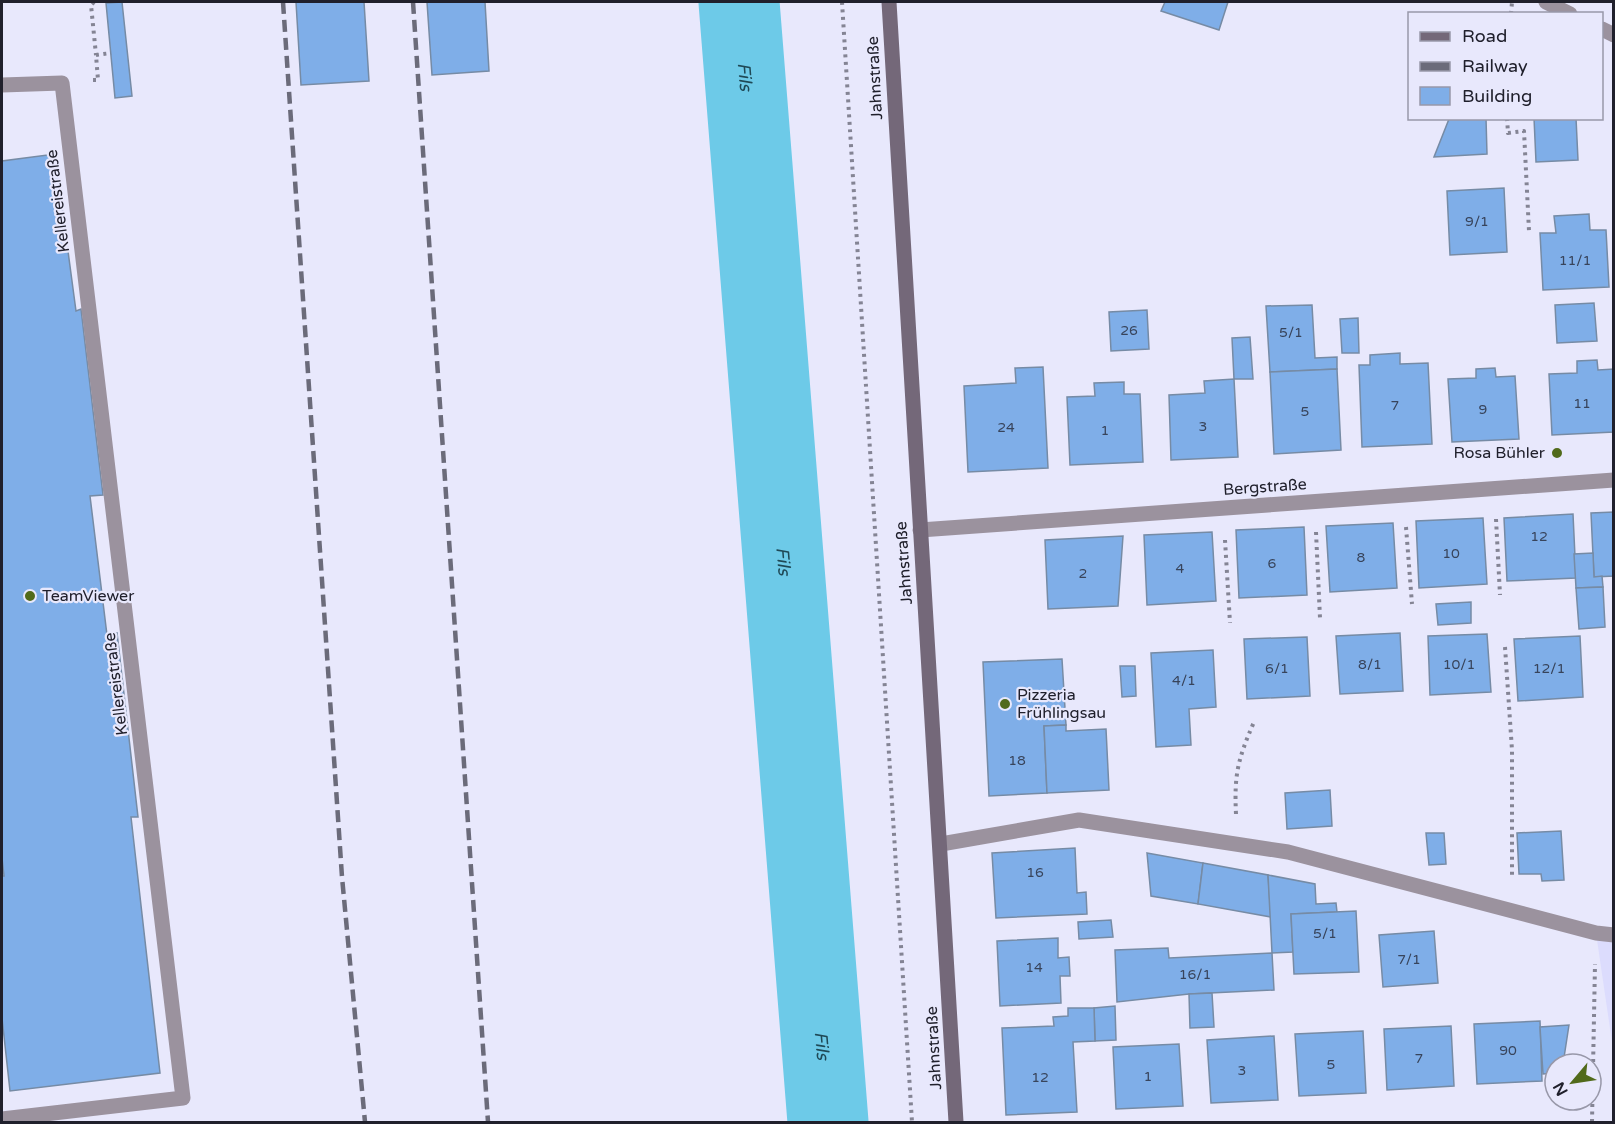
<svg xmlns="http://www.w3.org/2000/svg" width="1615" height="1124" viewBox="0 0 1615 1124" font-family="'Varela Round',sans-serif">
	<rect width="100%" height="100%" fill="#e8e8fc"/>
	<path fill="#dcdcfd" d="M1596,933L1613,935V1049Z"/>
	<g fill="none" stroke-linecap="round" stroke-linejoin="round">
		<path stroke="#6dcae8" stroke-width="81" id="s1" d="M739,2L828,1122"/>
	</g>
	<g fill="#7faee8" stroke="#768ba5" stroke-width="1.5">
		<path d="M122,2L132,96L115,98L106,3Z"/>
		<path d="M296,2H364L369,81L301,85Z"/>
		<path d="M427,2H485L489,71L432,75Z"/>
		<path d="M1165,2H1228L1219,30L1161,11Z"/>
		<path d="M1486,118L1487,154L1434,157L1449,119Z"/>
		<path d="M1534,118H1576L1578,160L1536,162Z"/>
		<path d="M55,154L76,311L81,309L103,495L90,496L107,635L117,633L138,817H131L160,1073L10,1091L2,1018V876H4L2,858V161Z"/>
		<path d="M1504,188L1507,252L1450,255L1447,191Z"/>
		<path d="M1589,214L1590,230H1606L1609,287L1543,290L1540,233H1556L1554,216Z"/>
		<path d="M1594,303L1597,341L1557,343L1555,305Z"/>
		<path d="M1312,305L1315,358L1337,357V369L1270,372L1266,306Z"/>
		<path d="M1147,310L1149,349L1111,351L1109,312Z"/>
		<path d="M1358,318L1359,353H1342L1340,319Z"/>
		<path d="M1250,337L1253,379H1234L1232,338Z"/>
		<path d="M1400,353V364L1428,363L1432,444L1362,447L1359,365H1370V355Z"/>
		<path d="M1597,360L1598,370L1614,369V432L1552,435L1549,374L1577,373V361Z"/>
		<path d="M1043,367L1048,468L968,472L964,386L1016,383L1015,368Z"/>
		<path d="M1495,368L1496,377L1515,376L1519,439L1452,442L1448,379L1476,378V369Z"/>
		<path d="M1337,369L1341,450L1274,454L1270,372Z"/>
		<path d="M1234,379L1238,457L1171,460L1169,395L1205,393L1204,381Z"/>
		<path d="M1124,382V394H1140L1143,462L1070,465L1067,397L1095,396L1094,383Z"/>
		<path d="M1614,512V576L1594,577L1591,513Z"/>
		<path d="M1573,514L1576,578L1507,581L1504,518Z"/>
		<path d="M1483,518L1487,584L1419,588L1416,521Z"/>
		<path d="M1393,523L1397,588L1330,592L1326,526Z"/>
		<path d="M1304,527L1307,595L1239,598L1236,530Z"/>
		<path d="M1212,532L1216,601L1147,605L1144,535Z"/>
		<path d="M1123,536L1118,606L1048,609L1045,540Z"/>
		<path d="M1593,553L1594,577L1602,576L1603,587L1576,588L1574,554Z"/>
		<path d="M1603,587L1605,627L1579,629L1576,588Z"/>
		<path d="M1471,602V623L1438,625L1436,604Z"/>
		<path d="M1400,633L1403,691L1340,694L1336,636Z"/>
		<path d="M1487,634L1491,692L1430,695L1428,636Z"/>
		<path d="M1580,636L1583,697L1518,701L1514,639Z"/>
		<path d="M1307,637L1310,696L1247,699L1244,639Z"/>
		<path d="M1213,650L1216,707L1189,709L1191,745L1156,747L1151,653Z"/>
		<path d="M1062,659L1066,725L1044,726L1047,793L989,796L983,662Z"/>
		<path d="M1120,666H1135L1136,696L1122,697Z"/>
		<path d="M1066,725V731L1106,729L1109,790L1047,793L1044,726Z"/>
		<path d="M1330,790L1332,826L1287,829L1285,793Z"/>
		<path d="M1561,831L1564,880L1542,881L1541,874H1519L1517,833Z"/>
		<path d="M1426,833H1444L1446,864L1429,865Z"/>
		<path d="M1075,848L1077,893L1086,892L1087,914L996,918L992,853Z"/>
		<path d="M1147,853L1203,863L1198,904L1151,896Z"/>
		<path d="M1203,863L1268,875L1271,917L1198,904Z"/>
		<path d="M1268,875L1315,884L1316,904L1336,903L1337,912L1291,914L1293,952L1272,953Z"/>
		<path d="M1356,911L1359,972L1294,974L1291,914Z"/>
		<path d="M1111,920L1113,937L1079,939L1078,922Z"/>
		<path d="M1434,931L1438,983L1383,987L1379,935Z"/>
		<path d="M1058,938V958L1069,957L1070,976H1060L1061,1003L1000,1006L997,941Z"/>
		<path d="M1168,948L1169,958L1272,953L1274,990L1189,994L1117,1002L1115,950Z"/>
		<path d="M1212,993L1214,1027L1190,1028L1189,994Z"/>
		<path d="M1115,1006L1116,1040L1095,1041L1094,1008Z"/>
		<path d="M1068,1008H1094L1095,1041L1073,1042L1077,1112L1006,1115L1002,1028L1054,1026L1053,1017L1068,1016Z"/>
		<path d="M1540,1021L1542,1081L1477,1084L1474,1024Z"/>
		<path d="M1569,1025L1563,1064H1555V1073L1543,1074L1540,1027Z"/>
		<path d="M1451,1026L1454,1086L1387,1090L1384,1029Z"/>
		<path d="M1363,1031L1366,1093L1299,1096L1295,1034Z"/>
		<path d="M1274,1036L1278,1100L1211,1103L1207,1040Z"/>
		<path d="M1179,1044L1183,1106L1116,1109L1113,1047Z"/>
	</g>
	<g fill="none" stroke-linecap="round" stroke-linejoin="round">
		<g stroke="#848494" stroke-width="4" stroke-dasharray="3 4.5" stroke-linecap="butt">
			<path d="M94,2L91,5L96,55"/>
			<path d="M842,2L912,1122"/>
			<path d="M1511,14L1512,2"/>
			<path d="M93,80H98L96,55L111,53"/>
			<path d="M1507,118L1508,133L1524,131L1529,231"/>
			<path d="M1496,519L1500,595"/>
			<path d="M1406,527L1412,604"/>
			<path d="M1316,532L1320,618"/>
			<path d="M1225,540L1230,623"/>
			<path d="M1505,647L1512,750V878"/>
			<path d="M1236,814C1234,774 1238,759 1254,722"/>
			<path d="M1592,1122L1595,964"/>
		</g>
		<path stroke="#9b929e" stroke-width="15" d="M941,844L1079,820L1288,852L1596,933L1614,935"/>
		<g stroke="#9b929e" stroke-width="15">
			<path d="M1546,2L1570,14"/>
			<path d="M1602,29L1614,35"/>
			<path d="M2,85L62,83L183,1098L2,1119"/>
			<path d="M920,530L1614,480"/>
		</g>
		<path stroke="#746879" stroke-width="15" d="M889,2L956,1122"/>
		<g stroke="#6b6b7a" stroke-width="4.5" stroke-dasharray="12 6" stroke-linecap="butt">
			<path d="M283,2L342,877L365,1122"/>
			<path d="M413,2L488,1122"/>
		</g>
	</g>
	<g fill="#516a1b" stroke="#e8e8fc" stroke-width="2">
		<circle cx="1557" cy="453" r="6"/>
		<circle cx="30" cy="596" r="6"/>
		<circle cx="1005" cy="704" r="6"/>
	</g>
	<g text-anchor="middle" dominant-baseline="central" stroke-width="4.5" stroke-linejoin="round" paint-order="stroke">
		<g font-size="14" fill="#38445b">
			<text x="1477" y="221">9/1</text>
			<text x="1575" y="260">11/1</text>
			<text x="1129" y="330">26</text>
			<text x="1291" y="332">5/1</text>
			<text x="1582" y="403">11</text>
			<text x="1395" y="405">7</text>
			<text x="1483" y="409">9</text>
			<text x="1305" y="411">5</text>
			<text x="1203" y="426">3</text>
			<text x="1006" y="427">24</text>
			<text x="1105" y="430">1</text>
			<text x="1539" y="536">12</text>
			<text x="1451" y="553">10</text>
			<text x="1361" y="557">8</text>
			<text x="1272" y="563">6</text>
			<text x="1180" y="568">4</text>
			<text x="1083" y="573">2</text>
			<text x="1370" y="664">8/1</text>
			<text x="1459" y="664">10/1</text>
			<text x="1277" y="668">6/1</text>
			<text x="1549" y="668">12/1</text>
			<text x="1184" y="680">4/1</text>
			<text x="1017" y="760">18</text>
			<text x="1035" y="872">16</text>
			<text x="1325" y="933">5/1</text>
			<text x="1409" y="959">7/1</text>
			<text x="1034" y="967">14</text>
			<text x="1195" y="974">16/1</text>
			<text x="1508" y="1050">90</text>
			<text x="1419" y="1058">7</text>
			<text x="1331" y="1064">5</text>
			<text x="1242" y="1070">3</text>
			<text x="1148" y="1076">1</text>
			<text x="1040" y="1077">12</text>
		</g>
		<g font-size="16" fill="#20202c" stroke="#e8e8fc">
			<text transform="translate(875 78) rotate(-93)">Jahnstraße</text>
			<text transform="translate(58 201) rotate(-97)">Kellereistraße</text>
			<text transform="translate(1265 487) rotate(-4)">Bergstraße</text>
			<text transform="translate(904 563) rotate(-94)">Jahnstraße</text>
			<text transform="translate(116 684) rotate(-97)">Kellereistraße</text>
			<text transform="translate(934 1048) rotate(-93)">Jahnstraße</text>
		</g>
		<g font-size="16" fill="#20202c" stroke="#e8e8fc" text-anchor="start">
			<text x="1545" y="453" text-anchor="end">Rosa Bühler</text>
			<text x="42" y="596">TeamViewer</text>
			<text x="1017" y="695">Pizzeria<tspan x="1017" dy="18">Frühlingsau</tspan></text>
		</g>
		<g font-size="18" font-style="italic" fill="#1f4956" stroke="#e8e8fc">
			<text stroke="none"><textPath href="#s1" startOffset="75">Fils</textPath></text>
			<text stroke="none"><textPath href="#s1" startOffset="561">Fils</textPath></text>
			<text stroke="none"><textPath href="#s1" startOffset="1047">Fils</textPath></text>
		</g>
	</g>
	<rect width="1615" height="1124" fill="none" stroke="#20202c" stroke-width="6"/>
	<rect x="1408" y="12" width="195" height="108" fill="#e8e8fc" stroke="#9898a9" stroke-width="1.5"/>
	<rect x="1420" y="32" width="30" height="9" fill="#746879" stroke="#9898a9" stroke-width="1.5"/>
	<text x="1462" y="42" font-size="18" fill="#20202c">Road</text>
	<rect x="1420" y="62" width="30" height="9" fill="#6b6b7a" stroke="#9898a9" stroke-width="1.5"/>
	<text x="1462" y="72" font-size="18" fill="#20202c">Railway</text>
	<rect x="1420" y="87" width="30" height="18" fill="#7faee8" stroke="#9898a9" stroke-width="1.5"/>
	<text x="1462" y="102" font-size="18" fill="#20202c">Building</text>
	<g transform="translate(1573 1082) rotate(241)"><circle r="28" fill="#e8e8fc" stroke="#9898a9" stroke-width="1.5"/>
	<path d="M0-4.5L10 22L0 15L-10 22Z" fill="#516a1b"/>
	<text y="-9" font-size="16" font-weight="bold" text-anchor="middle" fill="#20202c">N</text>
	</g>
</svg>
